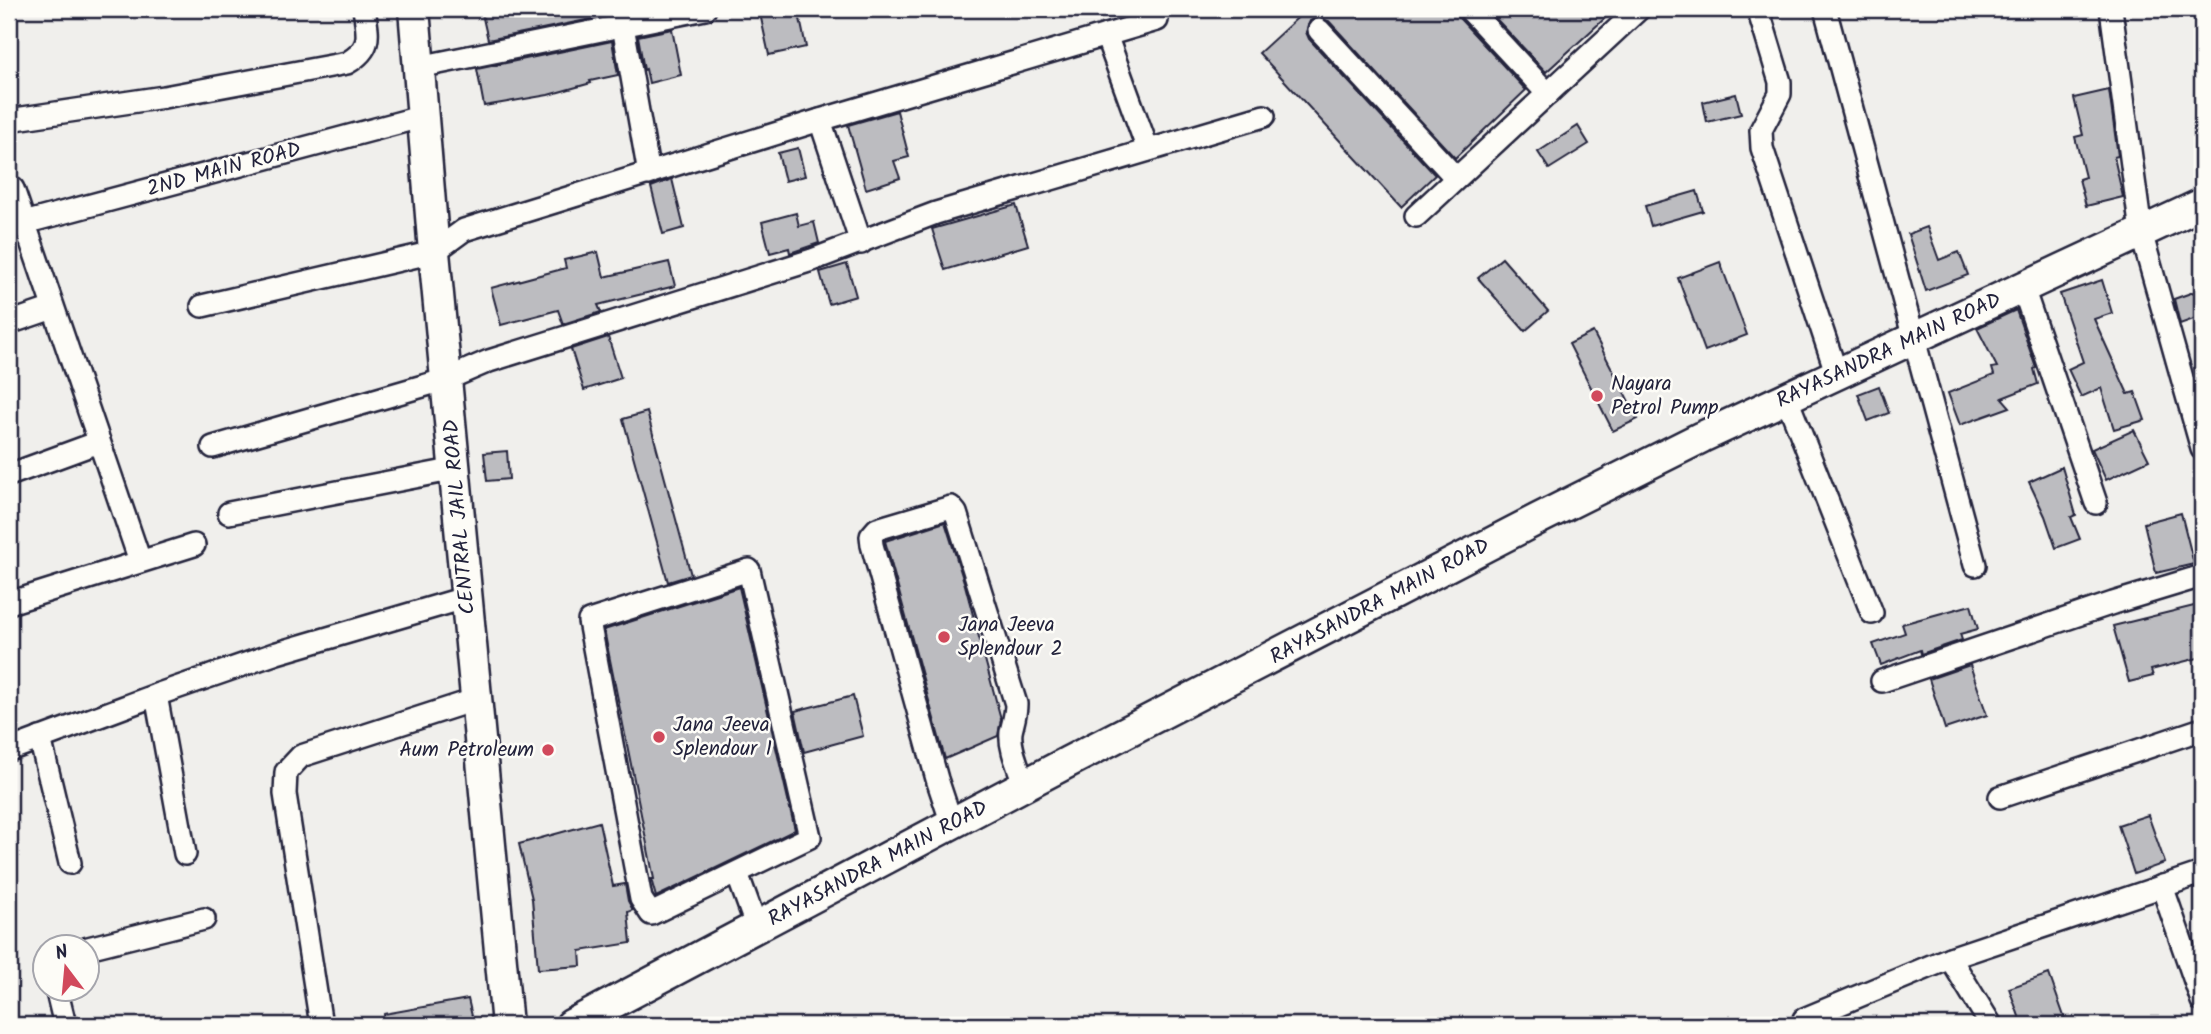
<svg xmlns="http://www.w3.org/2000/svg" width="2211" height="1034" viewBox="0 0 2211 1034" font-family="Kalam,sans-serif">
	<rect width="100%" height="100%" fill="#f0efec"/>
	<filter id="ink" filterUnits="userSpaceOnUse"><feTurbulence type="fractalNoise" baseFrequency=".0143" numOctaves="2"/><feDisplacementMap in="SourceGraphic" scale="14" xChannelSelector="R" yChannelSelector="G"/><feConvolveMatrix kernelMatrix="1 2 1 2 8 2 1 2 1" color-interpolation-filters="sRGB"/></filter>
	<g filter="url(#ink)">
		<g fill="#bcbcc0" stroke="#22223b" stroke-width="2">
			<path d="M481,9H640L488,40Z"/>
			<path d="M759,9H798L806,47L769,55Z"/>
			<path d="M1307,9H1456L1459,18L1526,90L1455,158L1329,21L1317,17L1310,21L1306,32L1309,39L1435,175L1401,207L1259,53Z"/>
			<path d="M1487,9H1615L1546,72Z"/>
			<path d="M672,29L681,75L649,83L646,69L644,70L638,36Z"/>
			<path d="M612,41L618,75L590,81L591,83L548,95L484,106L477,69Z"/>
			<path d="M2109,90L2118,156L2114,157L2123,197L2086,206L2079,179L2085,177L2075,137L2083,135L2074,98Z"/>
			<path d="M1736,94L1741,114L1707,122L1703,102Z"/>
			<path d="M897,111L909,157L894,161L900,178L866,189L848,125Z"/>
			<path d="M1578,126L1589,144L1549,169L1538,152Z"/>
			<path d="M798,148L805,176L785,181L778,153Z"/>
			<path d="M672,179L684,228L663,234L651,187Z"/>
			<path d="M1697,191L1703,211L1651,226L1645,206Z"/>
			<path d="M1016,205L1028,245L945,270L932,229Z"/>
			<path d="M796,213L799,226L814,222L819,243L790,253L789,248L770,253L762,222Z"/>
			<path d="M1927,227L1939,260L1959,252L1968,275L1926,291L1908,234Z"/>
			<path d="M598,252L604,277L669,262L675,286L598,305L601,312L563,324L558,310L501,325L491,288L566,268L564,260Z"/>
			<path d="M1502,258L1548,311L1525,331L1478,278Z"/>
			<path d="M1720,262L1747,335L1705,351L1678,278Z"/>
			<path d="M847,264L856,296L829,304L820,272Z"/>
			<path d="M2102,280L2112,313L2094,319L2128,394L2135,392L2145,420L2114,429L2101,388L2081,397L2068,369L2083,362L2060,294Z"/>
			<path d="M2202,289V316L2180,324L2174,299Z"/>
			<path d="M2016,310L2036,368L2034,369L2038,384L2002,398L2010,407L1960,425L1948,393L1994,375L1992,368L1997,367L1977,328Z"/>
			<path d="M1593,332L1638,419L1613,431L1569,344Z"/>
			<path d="M608,337L621,378L584,390L571,349Z"/>
			<path d="M1879,386L1889,413L1868,421L1858,394Z"/>
			<path d="M647,412L691,575L668,582L623,419Z"/>
			<path d="M2134,430L2149,460L2106,480L2092,449Z"/>
			<path d="M507,451L509,479L487,481L484,453Z"/>
			<path d="M2062,467L2076,515L2071,517L2080,539L2056,548L2045,516L2029,482Z"/>
			<path d="M2181,513L2194,564L2156,573L2144,523Z"/>
			<path d="M945,522L965,585L1001,719L998,736L945,759L885,541Z"/>
			<path d="M739,587L795,830L656,897L651,879H654L604,630Z"/>
			<path d="M2202,604V657L2151,670L2153,676L2129,682L2113,626Z"/>
			<path d="M1971,605L1978,629L1960,634L1962,640L1921,654L1920,650L1881,665L1873,644L1905,633L1902,624Z"/>
			<path d="M1970,665L1987,715L1945,729L1929,679Z"/>
			<path d="M853,696L863,736L804,752L795,711Z"/>
			<path d="M2148,815L2165,863L2134,874L2118,825Z"/>
			<path d="M599,822L613,886L625,884L628,901L633,910L628,912L631,943L580,951L581,966L538,969L532,899L519,844Z"/>
			<path d="M2049,974L2067,1025H2022L2009,988Z"/>
			<path d="M468,999L474,1025H385L384,1014Z"/>
		</g>
		<g fill="none" stroke-linecap="round" stroke-linejoin="round">
			<g stroke="#22223b" stroke-width="26">
				<g id="street">
					<path d="M1469,9L1548,94"/>
					<path d="M1758,9L1780,82V94L1761,130L1762,148L1837,375"/>
					<path d="M1825,9L1975,565"/>
					<path d="M2111,9L2141,232L2202,449"/>
					<path d="M623,26L649,174"/>
					<path d="M1319,30L1456,178"/>
					<path d="M1106,35L1148,150"/>
					<path d="M419,67L705,9"/>
					<path d="M9,120L164,97L347,63C373,48 368,35 364,9"/>
					<path d="M820,120L861,243"/>
					<path d="M9,190L13,189L140,561"/>
					<path d="M1416,216L1639,9"/>
					<path d="M24,223L424,116"/>
					<path d="M2023,288L2096,503"/>
					<path d="M202,306L434,252L464,230L820,120L1157,20"/>
					<path d="M9,323L53,308"/>
					<path d="M1787,399L1872,613"/>
					<path d="M213,447L447,379L489,361L812,260L936,213L1264,116"/>
					<path d="M9,475L99,442"/>
					<path d="M229,513L456,469"/>
					<path d="M749,570L810,837L651,914L641,899L589,621Z"/>
					<path d="M9,603L194,545"/>
					<path d="M1882,681L2113,603L2202,576"/>
					<path d="M156,695L185,854"/>
					<path d="M40,738L70,863"/>
					<path d="M9,750L156,695L277,653L468,597"/>
					<path d="M2000,797L2202,729"/>
					<path d="M952,824L937,779L872,545L871,536L877,529L951,507L956,513L1016,704C1016,715 1013,722 1011,732C1009,749 1020,770 1025,786"/>
					<path d="M737,873L757,928"/>
					<path d="M2162,886L2202,1001"/>
					<path d="M88,948L204,919"/>
					<path d="M1950,958L1991,1025"/>
					<path d="M56,988L65,1025"/>
					<path d="M321,1025L285,794L286,772L301,756L477,699"/>
					<path d="M1806,1025L1804,1019L1950,958L2202,873"/>
				</g>
			</g>
			<g stroke="#22223b" stroke-width="35">
				<g id="secondary">
					<path d="M414,9L434,252L507,1025"/>
					<path d="M571,1025L1068,762L1538,519L1702,437L2202,204"/>
				</g>
			</g>
			<use href="#street" stroke="#fdfcf7" stroke-width="21"/>
			<use href="#secondary" stroke="#fdfcf7" stroke-width="30"/>
		</g>
	</g>
	<g fill="#d1495b" stroke="#fdfcf7" stroke-width="2.5">
		<circle cx="1597" cy="396" r="7"/>
		<circle cx="944" cy="637" r="7"/>
		<circle cx="659" cy="737" r="7"/>
		<circle cx="548" cy="750" r="7"/>
	</g>
	<g text-anchor="middle" dominant-baseline="central" stroke-width="5" stroke-linejoin="round" paint-order="stroke">
		<g font-size="21" fill="#22223b" stroke="#fdfcf7">
			<text transform="translate(224 170) rotate(-15)">2ND MAIN ROAD</text>
			<text transform="translate(1889 351) rotate(-25)">RAYASANDRA MAIN ROAD</text>
			<text transform="translate(460 517) rotate(-95)">CENTRAL JAIL ROAD</text>
			<text transform="translate(1380 602) rotate(-28)">RAYASANDRA MAIN ROAD</text>
			<text transform="translate(878 864) rotate(-28)">RAYASANDRA MAIN ROAD</text>
		</g>
		<g font-size="21" fill="#22223b" stroke="#fdfcf7" text-anchor="start">
			<text x="1611" y="384">Nayara<tspan x="1611" dy="24">Petrol Pump</tspan></text>
			<text x="958" y="625">Jana Jeeva<tspan x="958" dy="24">Splendour 2</tspan></text>
			<text x="673" y="725">Jana Jeeva<tspan x="673" dy="24">Splendour 1</tspan></text>
			<text x="534" y="750" text-anchor="end">Aum Petroleum</text>
		</g>
	</g>
	<rect width="2211" height="1034" fill="none" stroke="#fdfcf7" stroke-width="35"/>
	<rect x="18" y="18" width="2176" height="999" fill="none" stroke="#22223b" stroke-width="2.5" filter="url(#ink)"/>
	<g transform="translate(66 968) rotate(344)"><circle r="33" fill="#fdfcf7" stroke="#a5a5ac" stroke-width="2"/>
	<path d="M0-5L12 26L0 18L-12 26Z" fill="#d1495b"/>
	<text y="-10" font-size="19" font-weight="bold" text-anchor="middle" fill="#22223b">N</text>
	</g>
</svg>
